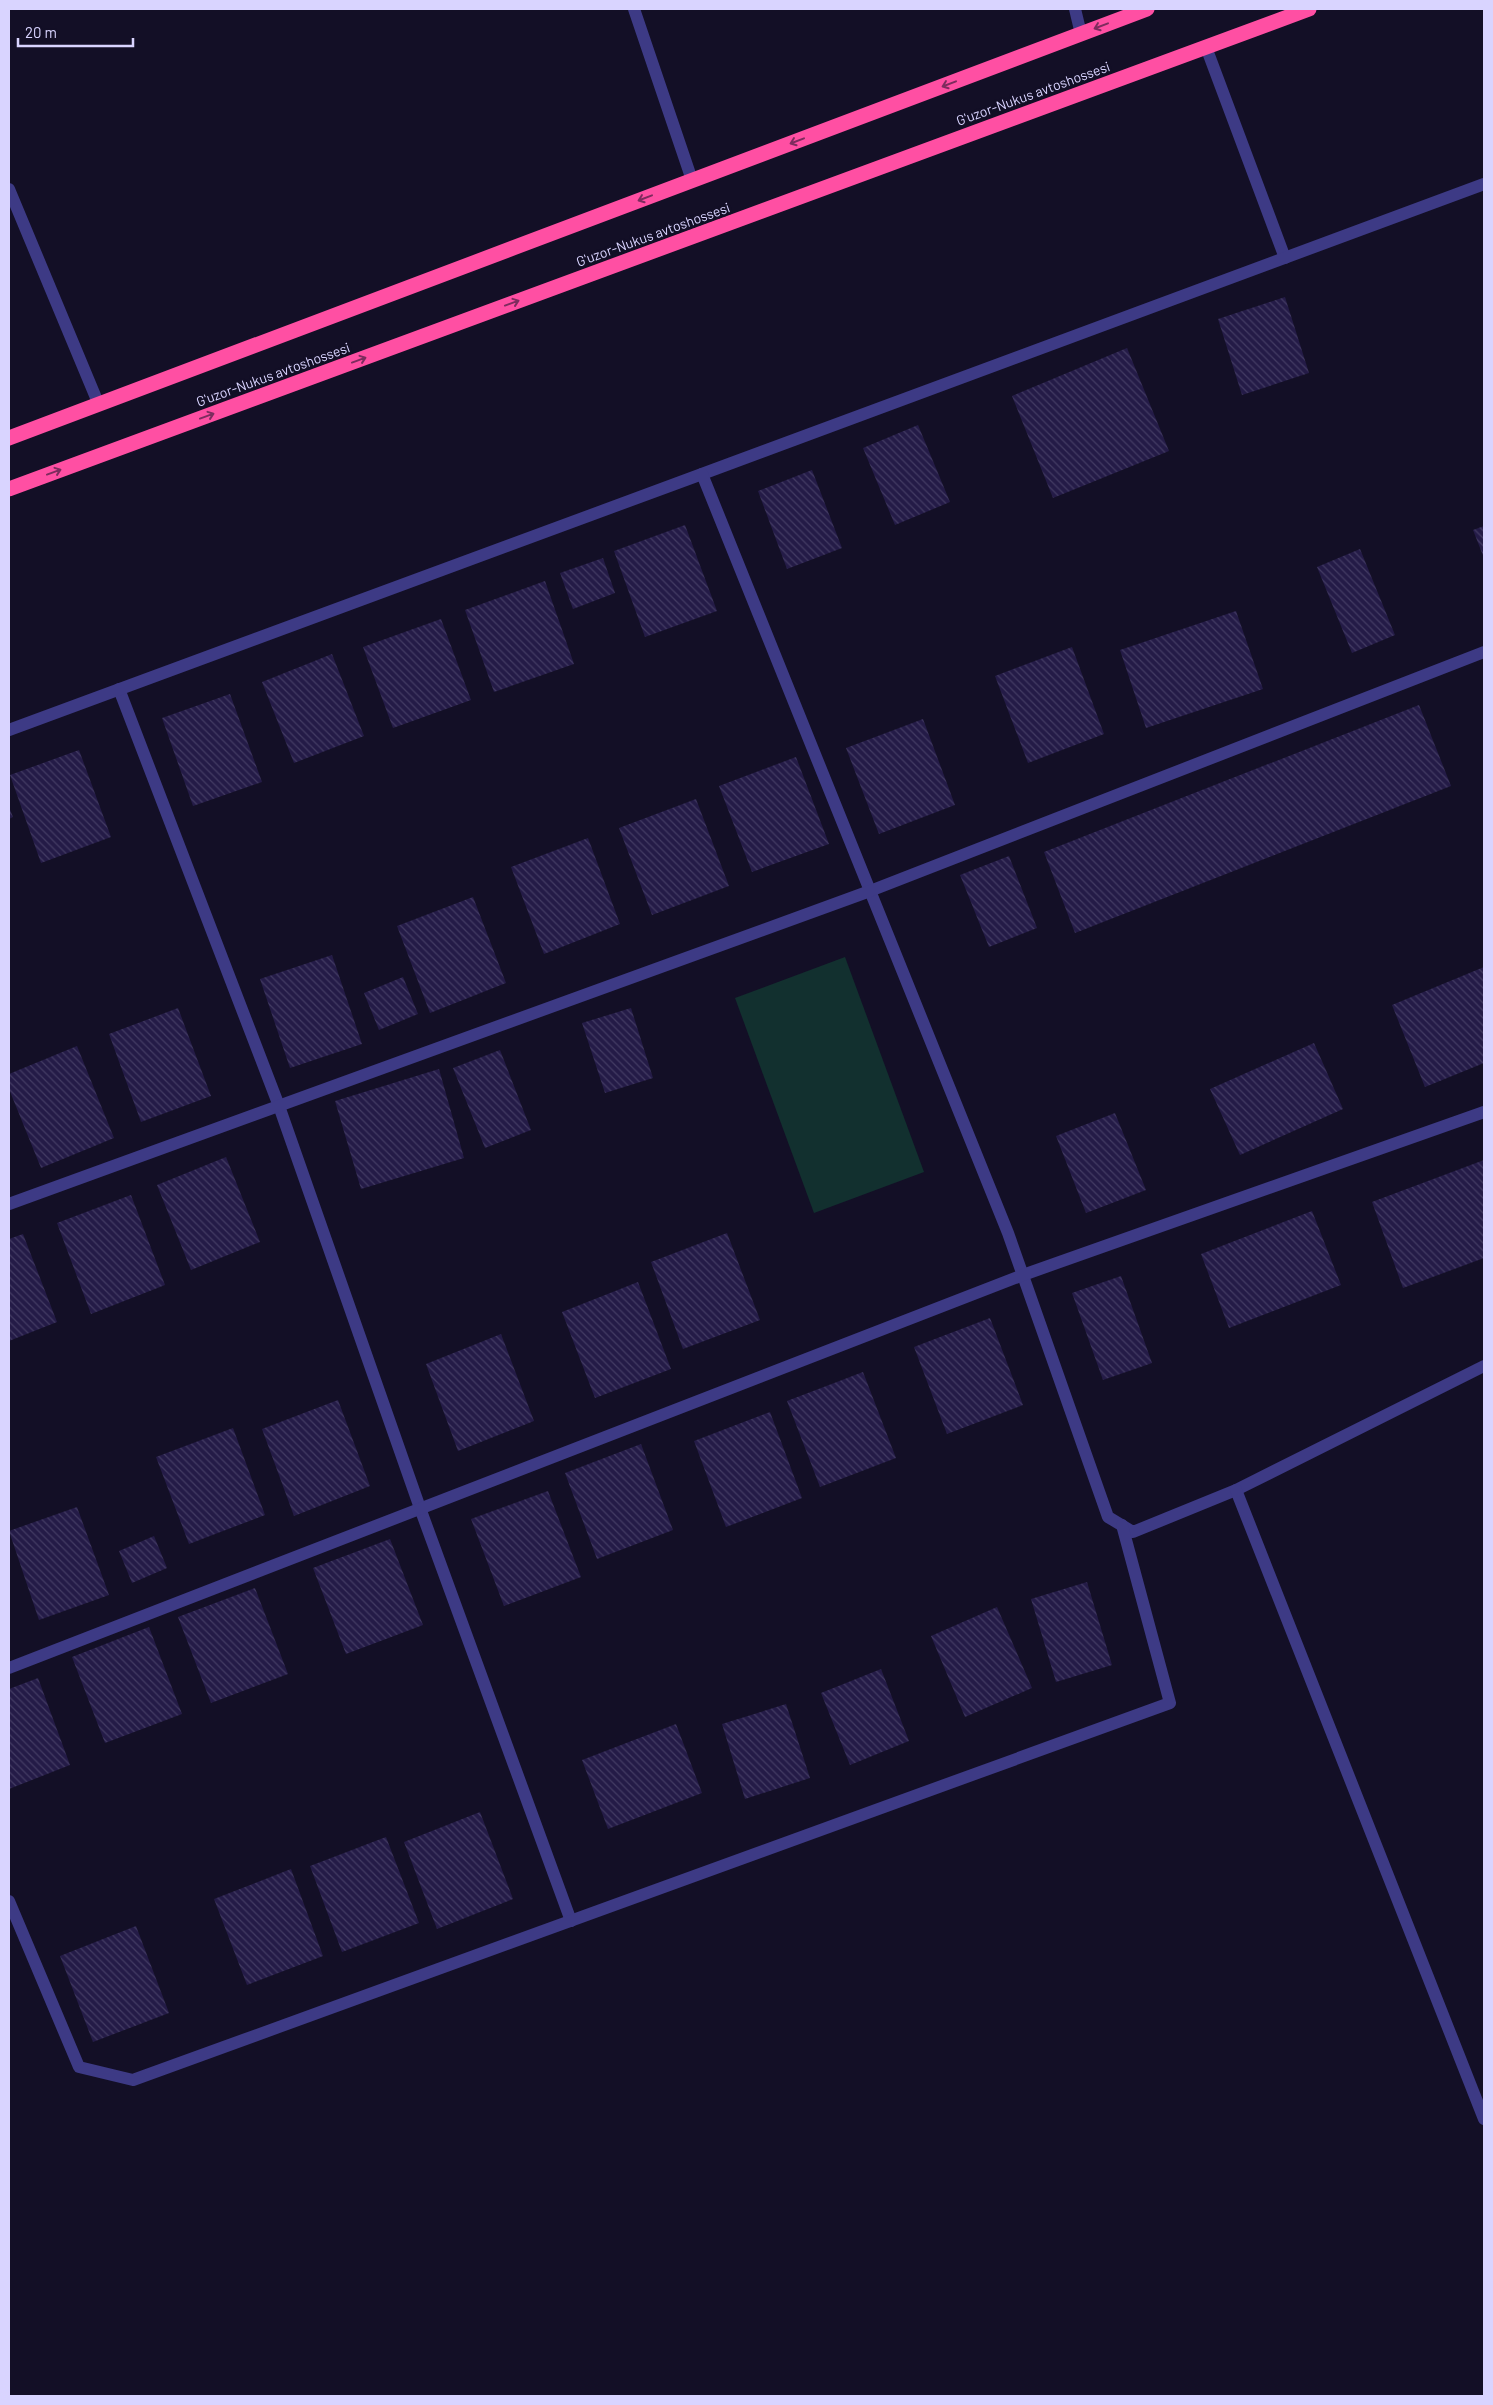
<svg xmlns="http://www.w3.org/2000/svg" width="1493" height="2405" viewBox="0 0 1493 2405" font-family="Barlow,sans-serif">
	<defs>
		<pattern id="building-back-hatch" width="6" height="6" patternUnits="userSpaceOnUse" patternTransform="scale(1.25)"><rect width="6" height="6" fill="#241b47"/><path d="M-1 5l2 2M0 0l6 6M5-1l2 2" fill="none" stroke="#433b63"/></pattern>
	</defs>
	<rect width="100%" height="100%" fill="#130f26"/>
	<path fill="#12302f" d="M845,957L924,1172L814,1213L735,998Z"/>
	<g fill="url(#building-back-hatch)">
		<path d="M1285,297L1309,373L1242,395L1218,319Z"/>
		<path d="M1127,348L1169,451L1053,498L1012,396Z"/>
		<path d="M918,425L950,502L895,525L863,448Z"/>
		<path d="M812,470L842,548L787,569L758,491Z"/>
		<path d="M685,525L717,611L645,637L614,551Z"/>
		<path d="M1484,526V558L1473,530Z"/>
		<path d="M1360,549L1395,635L1352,653L1317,567Z"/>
		<path d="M603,558L615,593L573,609L560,573Z"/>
		<path d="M545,581L574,664L494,692L465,610Z"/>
		<path d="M1236,611L1263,689L1146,728L1120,650Z"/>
		<path d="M441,619L471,700L393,728L363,647Z"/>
		<path d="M1072,647L1104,734L1028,763L995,676Z"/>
		<path d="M332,654L364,736L294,763L262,682Z"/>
		<path d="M230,694L262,782L193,806L162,718Z"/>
		<path d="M1419,705L1451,786L1075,933L1044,852Z"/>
		<path d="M923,719L955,805L879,834L846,748Z"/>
		<path d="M79,750L111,837L41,863L10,775Z"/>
		<path d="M796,757L829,844L752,872L719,786Z"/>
		<path d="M696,799L729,886L652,915L619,828Z"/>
		<path d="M9,807L13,817L9,819Z"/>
		<path d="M588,838L620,924L544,954L511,867Z"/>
		<path d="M1009,856L1037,928L989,947L960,875Z"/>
		<path d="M473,897L506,983L430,1013L397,926Z"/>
		<path d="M332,955L362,1044L290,1068L260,979Z"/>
		<path d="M1484,967V1063L1425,1087L1392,1005Z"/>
		<path d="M403,977L418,1014L379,1030L364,993Z"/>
		<path d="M178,1008L211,1096L141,1122L109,1034Z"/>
		<path d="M631,1008L653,1078L605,1093L582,1023Z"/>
		<path d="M1314,1043L1343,1109L1240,1155L1210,1089Z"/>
		<path d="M77,1046L114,1138L41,1168L9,1089V1074Z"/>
		<path d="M500,1050L531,1130L485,1148L453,1068Z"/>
		<path d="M439,1069L464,1158L361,1189L335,1101Z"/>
		<path d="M1115,1113L1146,1190L1086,1213L1056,1136Z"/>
		<path d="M226,1157L260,1242L191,1270L157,1185Z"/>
		<path d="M1484,1160V1258L1403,1288L1372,1202Z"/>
		<path d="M131,1195L165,1285L91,1314L57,1223Z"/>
		<path d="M1312,1211L1341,1285L1229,1328L1201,1254Z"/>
		<path d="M727,1233L760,1320L683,1349L651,1262Z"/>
		<path d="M23,1234L57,1322L9,1341V1239Z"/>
		<path d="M1121,1276L1152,1363L1103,1380L1072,1293Z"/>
		<path d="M638,1282L671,1369L595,1398L562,1312Z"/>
		<path d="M990,1318L1023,1405L947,1434L914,1347Z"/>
		<path d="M501,1334L534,1421L458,1451L426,1364Z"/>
		<path d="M863,1372L896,1458L820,1487L787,1401Z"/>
		<path d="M338,1400L370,1486L294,1516L262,1429Z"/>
		<path d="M770,1412L802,1498L726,1527L694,1441Z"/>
		<path d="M233,1428L265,1515L189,1544L156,1457Z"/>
		<path d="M641,1444L673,1530L597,1559L565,1473Z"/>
		<path d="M548,1491L581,1577L504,1606L471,1519Z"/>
		<path d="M77,1507L109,1595L39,1620L9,1531Z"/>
		<path d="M154,1536L167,1568L132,1583L119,1551Z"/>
		<path d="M390,1539L423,1625L346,1654L313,1568Z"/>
		<path d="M1087,1582L1112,1665L1056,1682L1031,1599Z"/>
		<path d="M255,1588L288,1674L211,1703L178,1617Z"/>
		<path d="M997,1607L1032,1688L965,1717L931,1636Z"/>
		<path d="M149,1627L182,1714L105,1743L72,1657Z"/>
		<path d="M881,1669L909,1741L850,1765L821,1693Z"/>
		<path d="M38,1678L70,1765L9,1789V1689Z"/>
		<path d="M786,1704L810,1778L745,1799L722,1724Z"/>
		<path d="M676,1724L702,1793L608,1829L582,1760Z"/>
		<path d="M480,1812L513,1899L437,1929L404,1842Z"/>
		<path d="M386,1837L419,1923L342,1952L310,1866Z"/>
		<path d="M291,1869L323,1956L247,1985L214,1899Z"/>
		<path d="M136,1926L169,2013L93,2042L60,1956Z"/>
	</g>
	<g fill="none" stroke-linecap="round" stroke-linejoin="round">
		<g stroke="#3d3a85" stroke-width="12">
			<path d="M634,9L692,180"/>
			<path d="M1075,9L1081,34"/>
			<path d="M1206,47L1285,258"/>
			<path d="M9,189L99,405"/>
			<path d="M702,474L1484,184"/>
			<path d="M119,689L279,1106L420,1508L571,1921"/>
			<path d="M9,730L702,474L1008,1233L1108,1517L1133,1532L1236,1490L1484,1366"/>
			<path d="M9,1204L870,891L1484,652"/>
			<path d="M1236,1490L1484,2119"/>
			<path d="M9,1668L1023,1275L1484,1112"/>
			<path d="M9,1901L79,2067L133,2080L1170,1703L1122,1525"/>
		</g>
		<g stroke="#ff4fa3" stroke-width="15">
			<path d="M9,438L1147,9"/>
			<path d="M9,489L1309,9"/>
		</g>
	</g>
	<defs><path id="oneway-shaft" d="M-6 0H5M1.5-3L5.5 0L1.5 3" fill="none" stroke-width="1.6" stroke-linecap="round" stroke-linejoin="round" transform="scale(1.25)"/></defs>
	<g stroke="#7d2c5e">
		<use href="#oneway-shaft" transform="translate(1101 26) rotate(159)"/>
		<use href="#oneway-shaft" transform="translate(949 84) rotate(159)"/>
		<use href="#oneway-shaft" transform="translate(797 141) rotate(159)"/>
		<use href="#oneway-shaft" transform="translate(645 198) rotate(159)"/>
		<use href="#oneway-shaft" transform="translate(512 303) rotate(-20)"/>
		<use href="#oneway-shaft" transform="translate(359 360) rotate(-20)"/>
		<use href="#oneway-shaft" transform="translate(207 416) rotate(-20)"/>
		<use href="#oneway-shaft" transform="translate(54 472) rotate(-20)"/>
	</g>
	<g text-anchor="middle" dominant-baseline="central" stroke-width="5" stroke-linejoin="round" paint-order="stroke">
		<g font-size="14" fill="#d9d4ff" stroke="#130f26">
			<text transform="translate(1033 93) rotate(-20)">G'uzor-Nukus avtoshossesi</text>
			<text transform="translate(653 234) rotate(-20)">G'uzor-Nukus avtoshossesi</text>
			<text transform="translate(273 374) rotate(-20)">G'uzor-Nukus avtoshossesi</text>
		</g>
	</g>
	<rect width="1493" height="2405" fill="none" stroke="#d9d4ff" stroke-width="20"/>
	<path d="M18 38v8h115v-8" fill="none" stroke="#d9d4ff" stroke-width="2.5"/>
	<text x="25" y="38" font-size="15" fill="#d9d4ff" stroke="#130f26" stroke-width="4" paint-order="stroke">20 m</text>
</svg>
